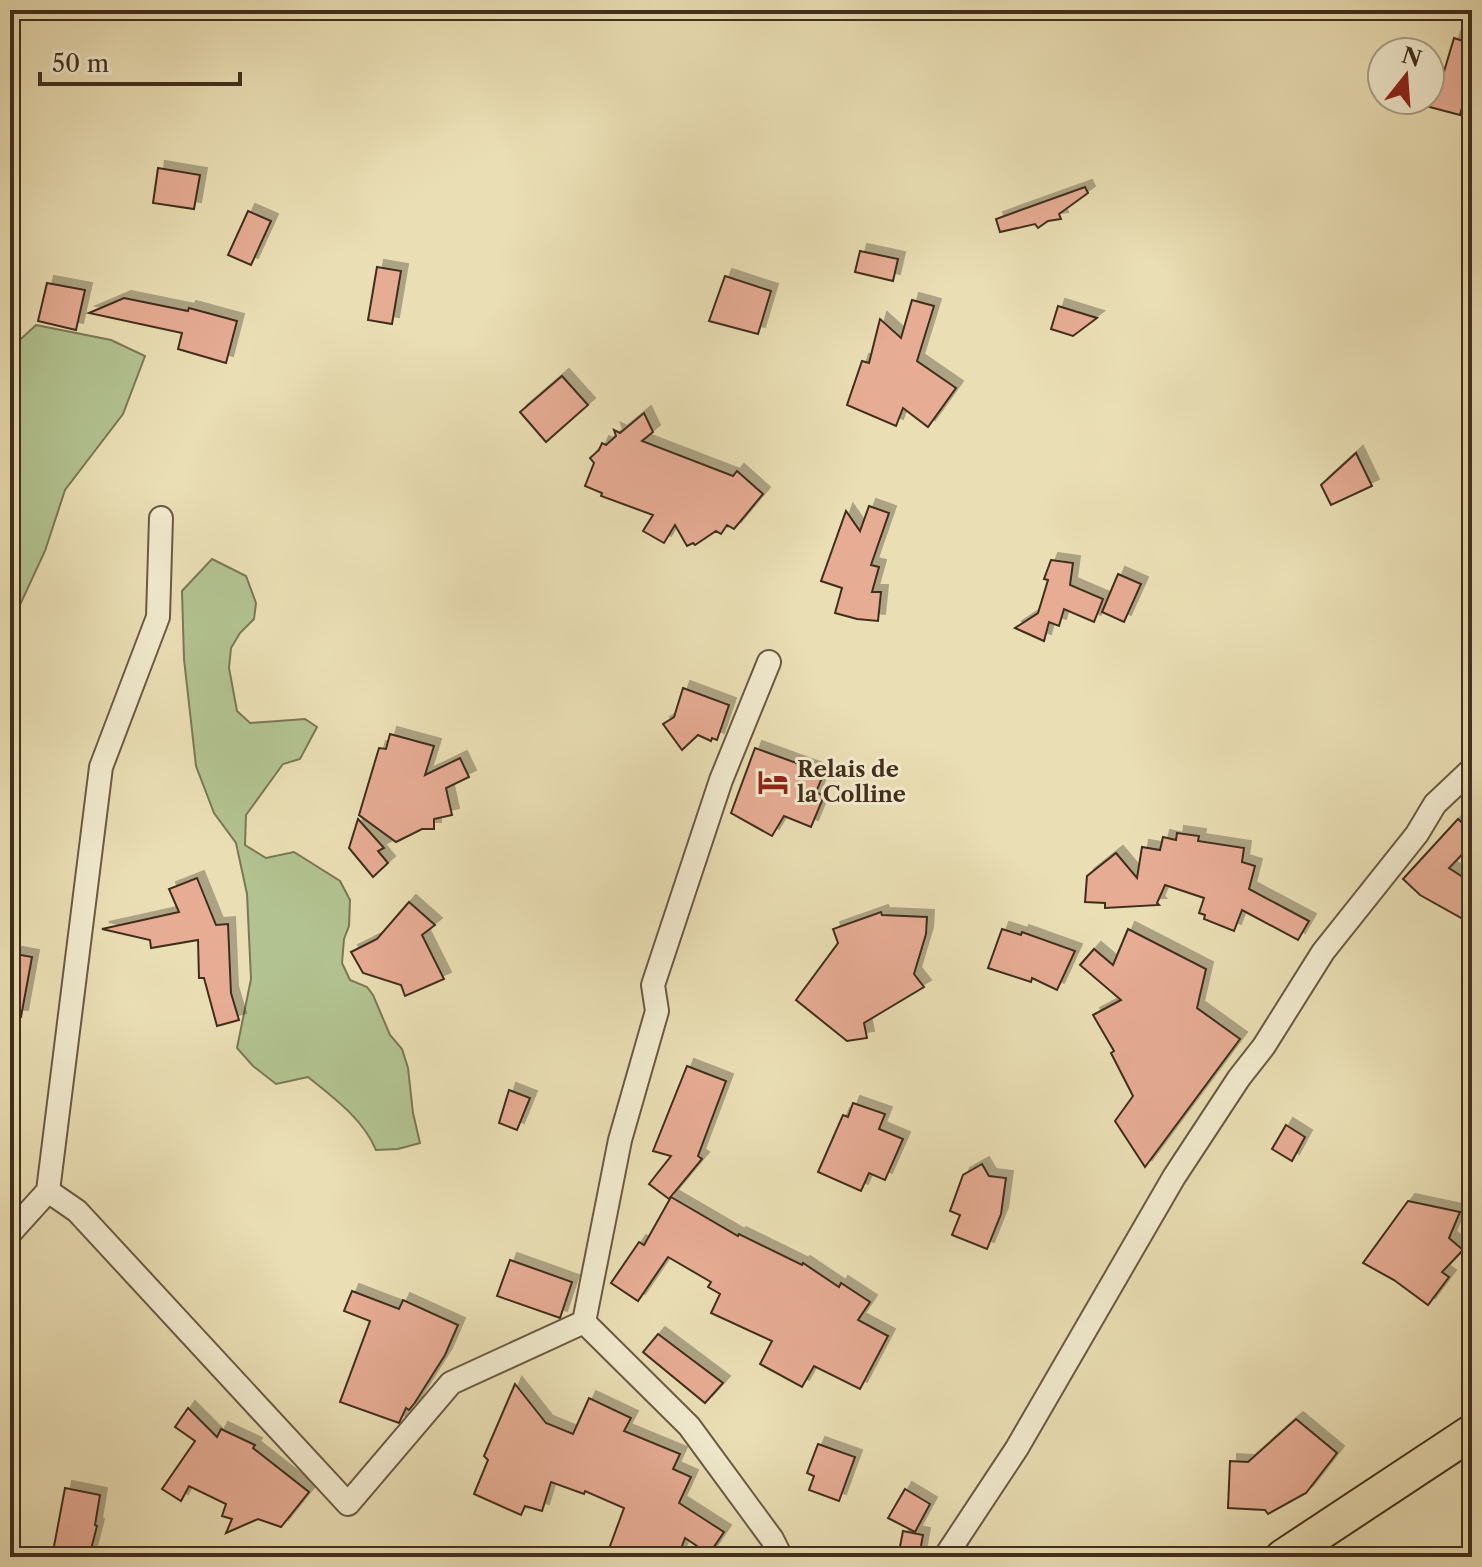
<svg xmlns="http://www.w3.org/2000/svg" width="1482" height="1567" viewBox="0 0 1482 1567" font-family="'Libre Caslon Text',serif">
	<defs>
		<filter id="shadow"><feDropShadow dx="7" dy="-7" stdDeviation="0" flood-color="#0004"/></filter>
	</defs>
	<rect width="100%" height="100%" fill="#eadeb4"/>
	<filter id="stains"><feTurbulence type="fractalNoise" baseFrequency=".0025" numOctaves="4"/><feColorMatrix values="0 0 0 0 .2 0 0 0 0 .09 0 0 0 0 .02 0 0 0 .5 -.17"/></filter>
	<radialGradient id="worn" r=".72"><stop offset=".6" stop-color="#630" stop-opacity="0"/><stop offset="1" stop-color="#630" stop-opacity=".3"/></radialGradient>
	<g fill="#b2c290" stroke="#7a7856" stroke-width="2">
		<path d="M36,325L111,340L145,356L123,414L65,490L45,551L19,607L10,620V349Z"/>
		<path d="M212,559L246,576L256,603L254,619L240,633L231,648L229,668L237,711L250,723L305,719L317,727L300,759L283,764L246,815L245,845L266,858L294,852L340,881L350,900L349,926L344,939L342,963L350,980L367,987L373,995L390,1035L402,1049L408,1068L413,1113L420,1143L398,1149L376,1150C363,1119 334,1098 308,1077L276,1084L253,1066L237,1048L251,979L247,894L236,843L214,813L196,766L184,659L182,591Z"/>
	</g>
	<g fill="#e6ac94" stroke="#412e1c" stroke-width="2" filter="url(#shadow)">
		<path d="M1454,38L1472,44V71L1460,115L1426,106L1428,100H1430L1432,83L1440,85Z"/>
		<path d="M158,168L200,175L194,209L153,203Z"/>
		<path d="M1085,187L1088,193L1059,214L1061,219L1048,221L1038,228L1035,224L1000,232L996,219Z"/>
		<path d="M248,211L271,221L251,265L228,255Z"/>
		<path d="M860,251L898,259L893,281L855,272Z"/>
		<path d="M377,267L401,271L392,324L368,320Z"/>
		<path d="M725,276L771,291L758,334L709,321Z"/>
		<path d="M47,283L85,290L76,330L38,321Z"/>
		<path d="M124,298L188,311L189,308L237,321L226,363L178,349L182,333L89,313Z"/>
		<path d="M912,300L934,306L917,361L956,388L928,427L903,408L896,426L847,405L862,361L869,363L880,319L901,338Z"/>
		<path d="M1058,306L1097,318L1073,336L1051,329Z"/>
		<path d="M562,376L588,405L546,442L520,412Z"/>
		<path d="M644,413L653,432L642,441L733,476L737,471L763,494L734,529L727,525L721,534L716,531L695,545L693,543L687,546L675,525L664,543L643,531L653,515L601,496L602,493L585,486L594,463L590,458L599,450L602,443L606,445L616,436L614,430L620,433Z"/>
		<path d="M1356,453L1372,486L1331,505L1321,485Z"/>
		<path d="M869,506L889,513L871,565L879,567L872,592H881L878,621L857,619L835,613L842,588L821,581L846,511L860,531Z"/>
		<path d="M1051,560L1073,563L1070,585L1103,599L1094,622L1064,609L1059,626L1049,622L1044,641L1015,628L1038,613L1048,580L1044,579Z"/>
		<path d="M1118,574L1141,584L1124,622L1102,612Z"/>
		<path d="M683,688L729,705L717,740L712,738L711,741L698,735L682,750L663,724L674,717Z"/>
		<path d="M390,734L434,746L425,775L460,758L469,777L446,788L452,815L434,819V829H422L396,842L359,815L379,748L386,749Z"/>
		<path d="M755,748L824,773L816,792L824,796L811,827L784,816L772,836L731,813Z"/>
		<path d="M358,819L384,848L378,851L388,863L373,877L349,848Z"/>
		<path d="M1458,819L1472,832V844L1449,868L1472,883V924L1420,895L1403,879Z"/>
		<path d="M1177,833L1199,836L1198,841L1244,848L1242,862L1255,866L1249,889L1309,921L1298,940L1242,910L1234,931L1204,919L1205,915L1199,913L1204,898L1165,885L1157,903L1159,905L1105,908V903L1085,902L1087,876L1116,853L1137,878L1142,847L1160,850L1163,837L1176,840Z"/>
		<path d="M197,878L216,925L228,924L231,993L239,1020L217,1026L204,978H199L198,940L151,948L150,940L102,929L179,912L169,889Z"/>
		<path d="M409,902L435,925L422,935L444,979L405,996L401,985L363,973L351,952L377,939Z"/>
		<path d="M881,912L882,915L927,917L926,934L914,974L924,987L864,1023L867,1038L847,1041L796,1000L838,943L833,929Z"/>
		<path d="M1002,929L1021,935L1022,932L1075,951L1057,990L1032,978L1031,982L988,968Z"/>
		<path d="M1128,929L1206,969L1197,1008L1240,1039L1145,1167L1115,1121L1133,1096L1111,1053L1114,1051L1093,1015L1121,1000L1080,965L1094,949L1113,965Z"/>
		<path d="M10,953L32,957L21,1017L10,1016Z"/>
		<path d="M687,1066L726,1081L698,1156L702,1159L669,1199L649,1184L671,1156L653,1151Z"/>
		<path d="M509,1090L530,1098L517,1130L499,1123Z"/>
		<path d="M853,1103L885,1114L879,1129L903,1139L885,1180L869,1173L861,1191L818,1172L843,1115L848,1117Z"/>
		<path d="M1286,1125L1305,1137L1292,1161L1272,1149Z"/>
		<path d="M982,1164L989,1176L1006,1178L1001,1214L987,1249L952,1235L960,1215L950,1211L963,1175Z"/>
		<path d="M671,1197L738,1236L739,1234L802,1265L803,1263L839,1287L841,1283L870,1302L858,1320L888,1336L860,1389L814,1366L802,1387L760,1364L772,1341L711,1313L720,1294L708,1287L711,1282L668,1257L638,1301L611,1283L639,1242L644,1245Z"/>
		<path d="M1408,1201L1460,1212L1449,1238L1463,1250L1442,1272L1449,1277L1428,1305L1394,1280L1363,1263Z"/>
		<path d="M510,1260L572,1282L560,1318L497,1296Z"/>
		<path d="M352,1291L399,1309L403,1300L458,1325L445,1355L414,1404L409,1410L406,1408L399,1423L340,1402L370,1321L344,1311Z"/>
		<path d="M658,1334L723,1383L705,1403L643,1352Z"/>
		<path d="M515,1384L546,1423L573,1434L589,1398L631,1418L624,1431L680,1454L673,1469L691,1477L679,1503L724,1532L709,1554L685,1538L678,1557H606L624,1508L585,1491L584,1494L551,1482L542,1511L525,1506L521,1515L474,1494L488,1460L484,1456Z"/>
		<path d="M188,1408L217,1437L221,1429L255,1445L253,1448L309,1492L281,1527L258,1519L226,1533L232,1519L222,1516L226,1504L189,1486L181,1501L162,1489L195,1441L175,1427Z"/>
		<path d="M1296,1419L1337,1453L1306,1493L1268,1514L1265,1510L1228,1508L1230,1461L1248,1462Z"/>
		<path d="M818,1444L855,1457L839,1501L809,1490L814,1476L807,1473Z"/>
		<path d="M65,1488L100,1495L95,1525L97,1526L89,1557H52Z"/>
		<path d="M905,1489L930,1504L915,1532L888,1518Z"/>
		<path d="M903,1531L923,1535L919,1557H898Z"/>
	</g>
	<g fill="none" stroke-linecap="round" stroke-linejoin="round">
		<g stroke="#6b5a42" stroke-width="26">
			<g id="minor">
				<path d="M48,1191L77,1211L348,1504L451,1383L584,1322"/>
				<path d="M10,1233L48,1191L101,767L158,617L161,518"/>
				<path d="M584,1322L620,1140L657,1011L653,985L721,780L769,662"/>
				<path d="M584,1322L689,1426L772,1539L781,1557"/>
				<path d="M945,1557L1017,1448L1174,1177L1239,1078L1264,1046L1323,952L1417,834L1435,804L1472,769"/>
			</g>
		</g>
		<g stroke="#412e1c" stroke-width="38">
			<path id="primary" d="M1283,1557L1472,1432"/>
		</g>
		<use href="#minor" stroke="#f1eace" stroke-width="22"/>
		<use href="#primary" stroke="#eadeb4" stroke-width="34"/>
	</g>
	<defs>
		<g id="hotel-bare" transform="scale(2.4)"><path d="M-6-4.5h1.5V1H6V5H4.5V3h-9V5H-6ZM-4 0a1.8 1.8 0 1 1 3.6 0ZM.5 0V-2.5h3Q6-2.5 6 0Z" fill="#8f2418" stroke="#f1eace" stroke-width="2.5" paint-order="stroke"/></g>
	</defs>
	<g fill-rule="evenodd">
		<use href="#hotel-bare" x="773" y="782"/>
	</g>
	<g text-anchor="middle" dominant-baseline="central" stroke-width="6" stroke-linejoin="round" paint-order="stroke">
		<g font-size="22" font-weight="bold" fill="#412e1c" stroke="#f1eace" text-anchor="start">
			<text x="797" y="769">Relais de<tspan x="797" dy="25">la Colline</tspan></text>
		</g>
	</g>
	<rect width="1482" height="1567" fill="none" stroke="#eadeb4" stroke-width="40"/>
	<rect x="12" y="12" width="1458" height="1543" fill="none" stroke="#412e1c" stroke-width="4"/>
	<rect x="20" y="20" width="1442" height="1527" fill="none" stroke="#412e1c" stroke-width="2"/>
	<g transform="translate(1406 76) rotate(17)"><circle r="38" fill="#f1eace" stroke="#ab9f87" stroke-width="2"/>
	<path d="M0-6L14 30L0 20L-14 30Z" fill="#8f2418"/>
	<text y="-12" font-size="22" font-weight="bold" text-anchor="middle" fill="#412e1c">N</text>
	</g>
	<path d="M40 72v12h200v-12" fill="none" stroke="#412e1c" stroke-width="4"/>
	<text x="52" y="72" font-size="24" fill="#412e1c" stroke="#f1eace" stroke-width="6" paint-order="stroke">50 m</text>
	<rect width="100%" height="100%" filter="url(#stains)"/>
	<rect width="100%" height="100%" fill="url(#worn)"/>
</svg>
